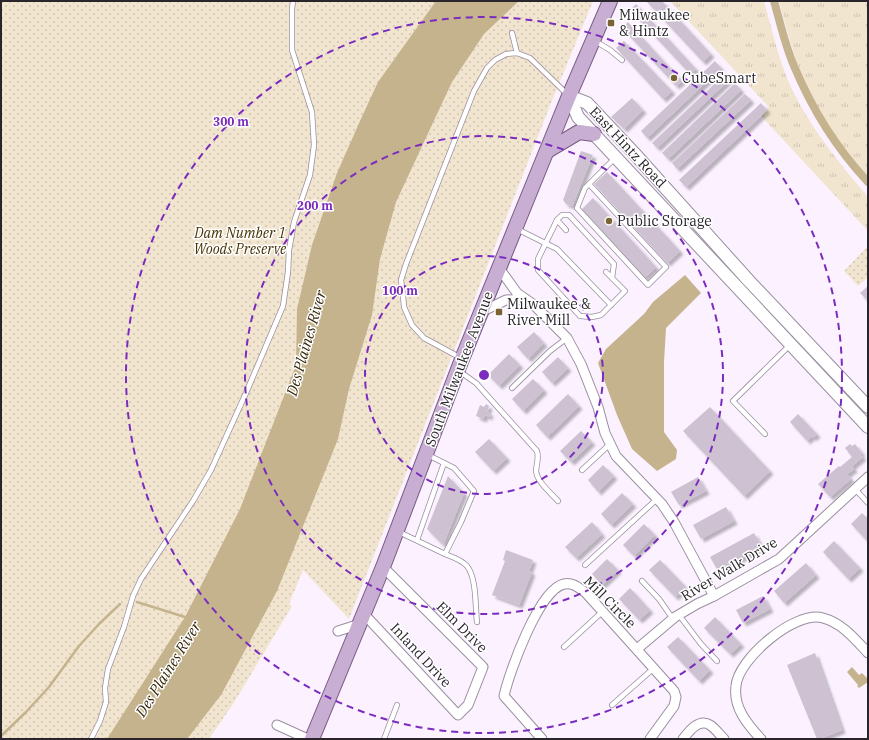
<svg xmlns="http://www.w3.org/2000/svg" width="869" height="740" viewBox="0 0 869 740" font-family="'IBM Plex Serif',serif">
	<defs>
		<pattern id="grass-tufts" width="24" height="20" patternUnits="userSpaceOnUse"><rect width="24" height="20" fill="#f1e5cf"/><path d="M3 7l-1-3M5 7V3M7 7l1-3M15 17l-1-3M17 17v-4M19 17l1-3" fill="none" stroke="#cfc4b2"/></pattern>
		<pattern id="park-dots" width="8" height="8" patternUnits="userSpaceOnUse"><rect width="8" height="8" fill="#f1e5cf"/><path d="M2 2h.1M6 6h.1" fill="none" stroke="#cfc4b2" stroke-width="1.8" stroke-linecap="round"/></pattern>
		<filter id="shadow"><feDropShadow dx="3.5" dy="3.5" stdDeviation="1" flood-color="#0004"/></filter>
	</defs>
	<rect width="100%" height="100%" fill="#fbf1ff"/>
	<g fill="url(#grass-tufts)">
		<path d="M670,1H764C771,26 777,53 787,78C806,123 837,160 868,197V231L761,116L769,107Z"/>
		<path d="M779,1H868V176C841,148 816,114 802,77C793,52 786,27 779,1Z"/>
	</g>
	<g fill="url(#park-dots)">
		<path d="M1,1H593L551,103L349,619L303,570L289,604L292,606L233,704L209,739H1Z"/>
		<path d="M868,246V277L858,286L844,271Z"/>
	</g>
	<g fill="#c5b38e">
		<path d="M436,1H519L484,34L452,82L396,202L380,259L372,315L349,389L338,439L277,591L221,695L187,739H107L185,617L240,509L296,365L297,309L312,245L337,173L360,121L378,82Z"/>
		<path d="M685,275L701,293L666,328L664,362V432L677,450L676,459L657,471L632,449L617,415L598,363L606,349L644,314L653,302Z"/>
		<path d="M852,667L859,675L862,673L868,679V682L859,688L857,686L858,685L847,672Z"/>
	</g>
	<g fill="none" stroke-linecap="round" stroke-linejoin="round">
		<g stroke="#c5b38e" stroke-width="2.5">
			<path d="M137,602L188,618"/>
			<path d="M1,736L26,712L49,687L79,646L99,624L120,604"/>
		</g>
		<path stroke="#c5b38e" stroke-width="8" d="M774,1C780,22 785,45 794,66C812,109 836,148 868,182"/>
	</g>
	<g fill="#cdc1d2" filter="url(#shadow)">
		<path d="M646,1H662L711,54L703,62Z"/>
		<path d="M636,4L696,69L690,74L630,10Z"/>
		<path d="M628,22L682,81L676,86L622,28Z"/>
		<path d="M624,41L672,91L663,99L616,48Z"/>
		<path d="M715,61L721,68L647,138L641,131Z"/>
		<path d="M726,73L731,78L657,148L652,143Z"/>
		<path d="M735,83L741,90L668,159L662,153Z"/>
		<path d="M745,94L751,100L677,169L672,163Z"/>
		<path d="M632,98L643,110L624,129L611,117Z"/>
		<path d="M761,103L767,110L686,187L679,180Z"/>
		<path d="M581,151L593,155L572,206L566,204L563,200Z"/>
		<path d="M607,172L680,251L667,263L594,184Z"/>
		<path d="M593,198L656,267L644,278L581,210Z"/>
		<path d="M868,286V301L860,293Z"/>
		<path d="M534,332L544,343L528,359L517,347Z"/>
		<path d="M509,354L520,365L499,386L488,375Z"/>
		<path d="M558,357L568,368L552,383L542,372Z"/>
		<path d="M533,379L544,390L523,411L512,399Z"/>
		<path d="M568,394L579,406L547,437L536,425Z"/>
		<path d="M486,404L489,406L487,412L490,413L489,417L485,415L483,419L476,416L480,405L484,407Z"/>
		<path d="M710,407L770,471L744,496L683,431Z"/>
		<path d="M798,414L817,434L813,438L812,436L807,441L790,422Z"/>
		<path d="M581,431L592,442L571,462L560,451Z"/>
		<path d="M489,439L507,458L493,471L475,452Z"/>
		<path d="M850,444L852,446L855,444L862,453L860,454L863,457L852,466L854,469L847,474L851,479L830,497L818,484L839,466L840,467L852,457L845,448Z"/>
		<path d="M603,465L614,476L598,492L588,480Z"/>
		<path d="M448,476L464,493L443,545L427,529Z"/>
		<path d="M698,477L706,491L679,505L671,492Z"/>
		<path d="M622,493L633,504L611,525L601,514Z"/>
		<path d="M726,507L734,521L701,539L693,525Z"/>
		<path d="M862,513L868,519V542L851,524Z"/>
		<path d="M592,522L602,534L576,558L565,547Z"/>
		<path d="M644,524L655,535L634,556L623,545Z"/>
		<path d="M754,533L762,547L718,571L710,557Z"/>
		<path d="M834,541L860,568L848,579L823,552Z"/>
		<path d="M506,550L533,560L529,571L532,572L519,605L492,595L505,561L503,560Z"/>
		<path d="M607,559L618,570L602,585L592,574Z"/>
		<path d="M660,560L686,587L675,597L649,570Z"/>
		<path d="M806,563L816,575L784,603L774,591Z"/>
		<path d="M630,588L650,610L639,620L619,599Z"/>
		<path d="M763,596L770,609L743,623L736,610Z"/>
		<path d="M715,617L741,644L730,654L704,628Z"/>
		<path d="M678,637L710,670L699,681L667,647Z"/>
		<path d="M815,653L842,730L820,739H817L787,665Z"/>
	</g>
	<g fill="none" stroke-linecap="round" stroke-linejoin="round">
		<g stroke="#9a8f9f" stroke-width="6">
			<g id="lane">
				<path d="M512,33L517,53"/>
				<path d="M595,41L610,50L622,60"/>
				<path d="M589,184L666,267L648,285L577,208L585,188L616,157"/>
				<path d="M557,220L566,230"/>
				<path d="M517,229L557,249L611,305"/>
				<path d="M606,272L625,291L601,315L592,317L580,316L538,270V259L557,220L562,215H569L614,264L612,278"/>
				<path d="M461,358L424,338L412,325L404,307L403,296L401,280L406,264L474,91L487,68L495,60L506,54L517,53L530,58L568,95"/>
				<path d="M459,371L476,383L537,451C539,458 537,463 536,470C536,481 551,493 558,501"/>
				<path d="M512,388L550,351L567,338"/>
				<path d="M765,434L733,401L790,345"/>
				<path d="M582,470L610,444"/>
				<path d="M855,489L868,503"/>
				<path d="M399,532L445,554L461,522L474,491L454,468L428,455"/>
				<path d="M417,540L444,463"/>
				<path d="M445,554C452,557 462,560 467,566C477,579 475,606 477,622"/>
				<path d="M585,565L657,499"/>
				<path d="M642,581L659,599L673,619"/>
				<path d="M679,615L701,644L717,661"/>
				<path d="M564,647L602,612"/>
				<path d="M612,705L654,668"/>
				<path d="M91,739L100,721L106,702L105,688L108,669L124,627L133,596L141,579L193,501L211,470L246,393L283,306L288,272L289,250L294,222L310,175L314,145L312,112L292,50V9L293,1"/>
				<path d="M384,739L397,705"/>
			</g>
		</g>
		<g stroke="#9a8f9f" stroke-width="11">
			<g id="street">
				<path d="M499,268L517,293L534,305L567,338L581,364L598,407L605,433L616,456L662,504L674,522L714,596"/>
				<path d="M481,312L506,300L525,299"/>
				<path d="M364,614L458,715L468,705L483,667L383,567"/>
				<path d="M338,631L360,624"/>
				<path d="M637,649L675,617L697,604L714,596L779,559L868,477"/>
				<path d="M277,725L308,739"/>
				<path d="M542,739L504,696C509,673 539,589 564,584C573,582 579,588 586,593L674,691L676,697L674,706L650,739"/>
				<path d="M683,739C689,731 699,718 710,725C715,728 720,735 724,739"/>
				<path d="M761,739C747,724 733,707 736,686C738,659 795,610 823,618C842,623 855,639 868,653"/>
			</g>
		</g>
		<g stroke="#9a8f9f" stroke-width="14">
			<g id="secondary">
				<path d="M569,96L578,117L868,427"/>
				<path d="M569,96L587,103L634,153L749,281L868,407"/>
			</g>
		</g>
		<g stroke="#785b84" stroke-width="16">
			<g id="primary">
				<path d="M547,151L579,132L594,134"/>
				<path d="M312,739L383,567L462,359L569,96L610,1"/>
			</g>
		</g>
		<use href="#lane" stroke="#fff" stroke-width="4.5"/>
		<use href="#street" stroke="#fff" stroke-width="9"/>
		<use href="#secondary" stroke="#fff" stroke-width="12"/>
		<use href="#primary" stroke="#c7aed2" stroke-width="14"/>
	</g>
	<g fill="none" stroke="#7b2cbf" stroke-width="2" stroke-dasharray="7 5">
		<circle cx="484" cy="375" r="119"/>
		<circle cx="484" cy="375" r="239"/>
		<circle cx="484" cy="375" r="358"/>
	</g>
	<g fill="#7b6334" stroke="#fff" stroke-width="1.5">
		<rect x="607" y="19" width="8" height="8" rx="2"/>
		<circle cx="674" cy="78" r="4"/>
		<circle cx="609" cy="221" r="4"/>
		<rect x="495" y="308" width="8" height="8" rx="2"/>
	</g>
	<g text-anchor="middle" dominant-baseline="central" stroke-width="3" stroke-linejoin="round" paint-order="stroke">
		<g font-size="14" fill="#29252b" stroke="#fff" text-anchor="start">
			<text x="619" y="15">Milwaukee<tspan x="619" dy="16">&amp; Hintz</tspan></text>
			<text x="682" y="78">CubeSmart</text>
			<text x="617" y="221">Public Storage</text>
			<text x="507" y="304">Milwaukee &amp;<tspan x="507" dy="16">River Mill</tspan></text>
		</g>
		<g font-size="14" fill="#29252b" stroke="#fff">
			<text transform="translate(628 147) rotate(47)">East Hintz Road</text>
			<text transform="translate(459 369) rotate(-69)">South Milwaukee Avenue</text>
			<text transform="translate(729 569) rotate(-31)">River Walk Drive</text>
			<text transform="translate(610 602) rotate(45)">Mill Circle</text>
			<text transform="translate(462 627) rotate(45)">Elm Drive</text>
			<text transform="translate(421 655) rotate(47)">Inland Drive</text>
		</g>
		<g font-size="14" font-style="italic" fill="#473303" stroke="#fff">
			<text x="240" y="233">Dam Number 1<tspan x="240" dy="16">Woods Preserve</tspan></text>
		</g>
		<g font-size="15" font-style="italic" fill="#352708" stroke="#fff">
			<text transform="translate(306 343) rotate(-74)">Des Plaines River</text>
			<text transform="translate(168 669) rotate(-58)">Des Plaines River</text>
		</g>
	</g>
	<circle cx="484" cy="375" r="6" fill="#7b2cbf" stroke="#fff" stroke-width="2"/>
	<g font-size="12" text-anchor="middle" font-weight="bold" fill="#7b2cbf" stroke="#fff" stroke-width="3" stroke-linejoin="round" paint-order="stroke">
		<text x="231" y="126">300 m</text>
		<text x="315" y="210">200 m</text>
		<text x="400" y="295">100 m</text>
	</g>
	<rect width="869" height="740" fill="none" stroke="#29252b" stroke-width="4"/>
</svg>
